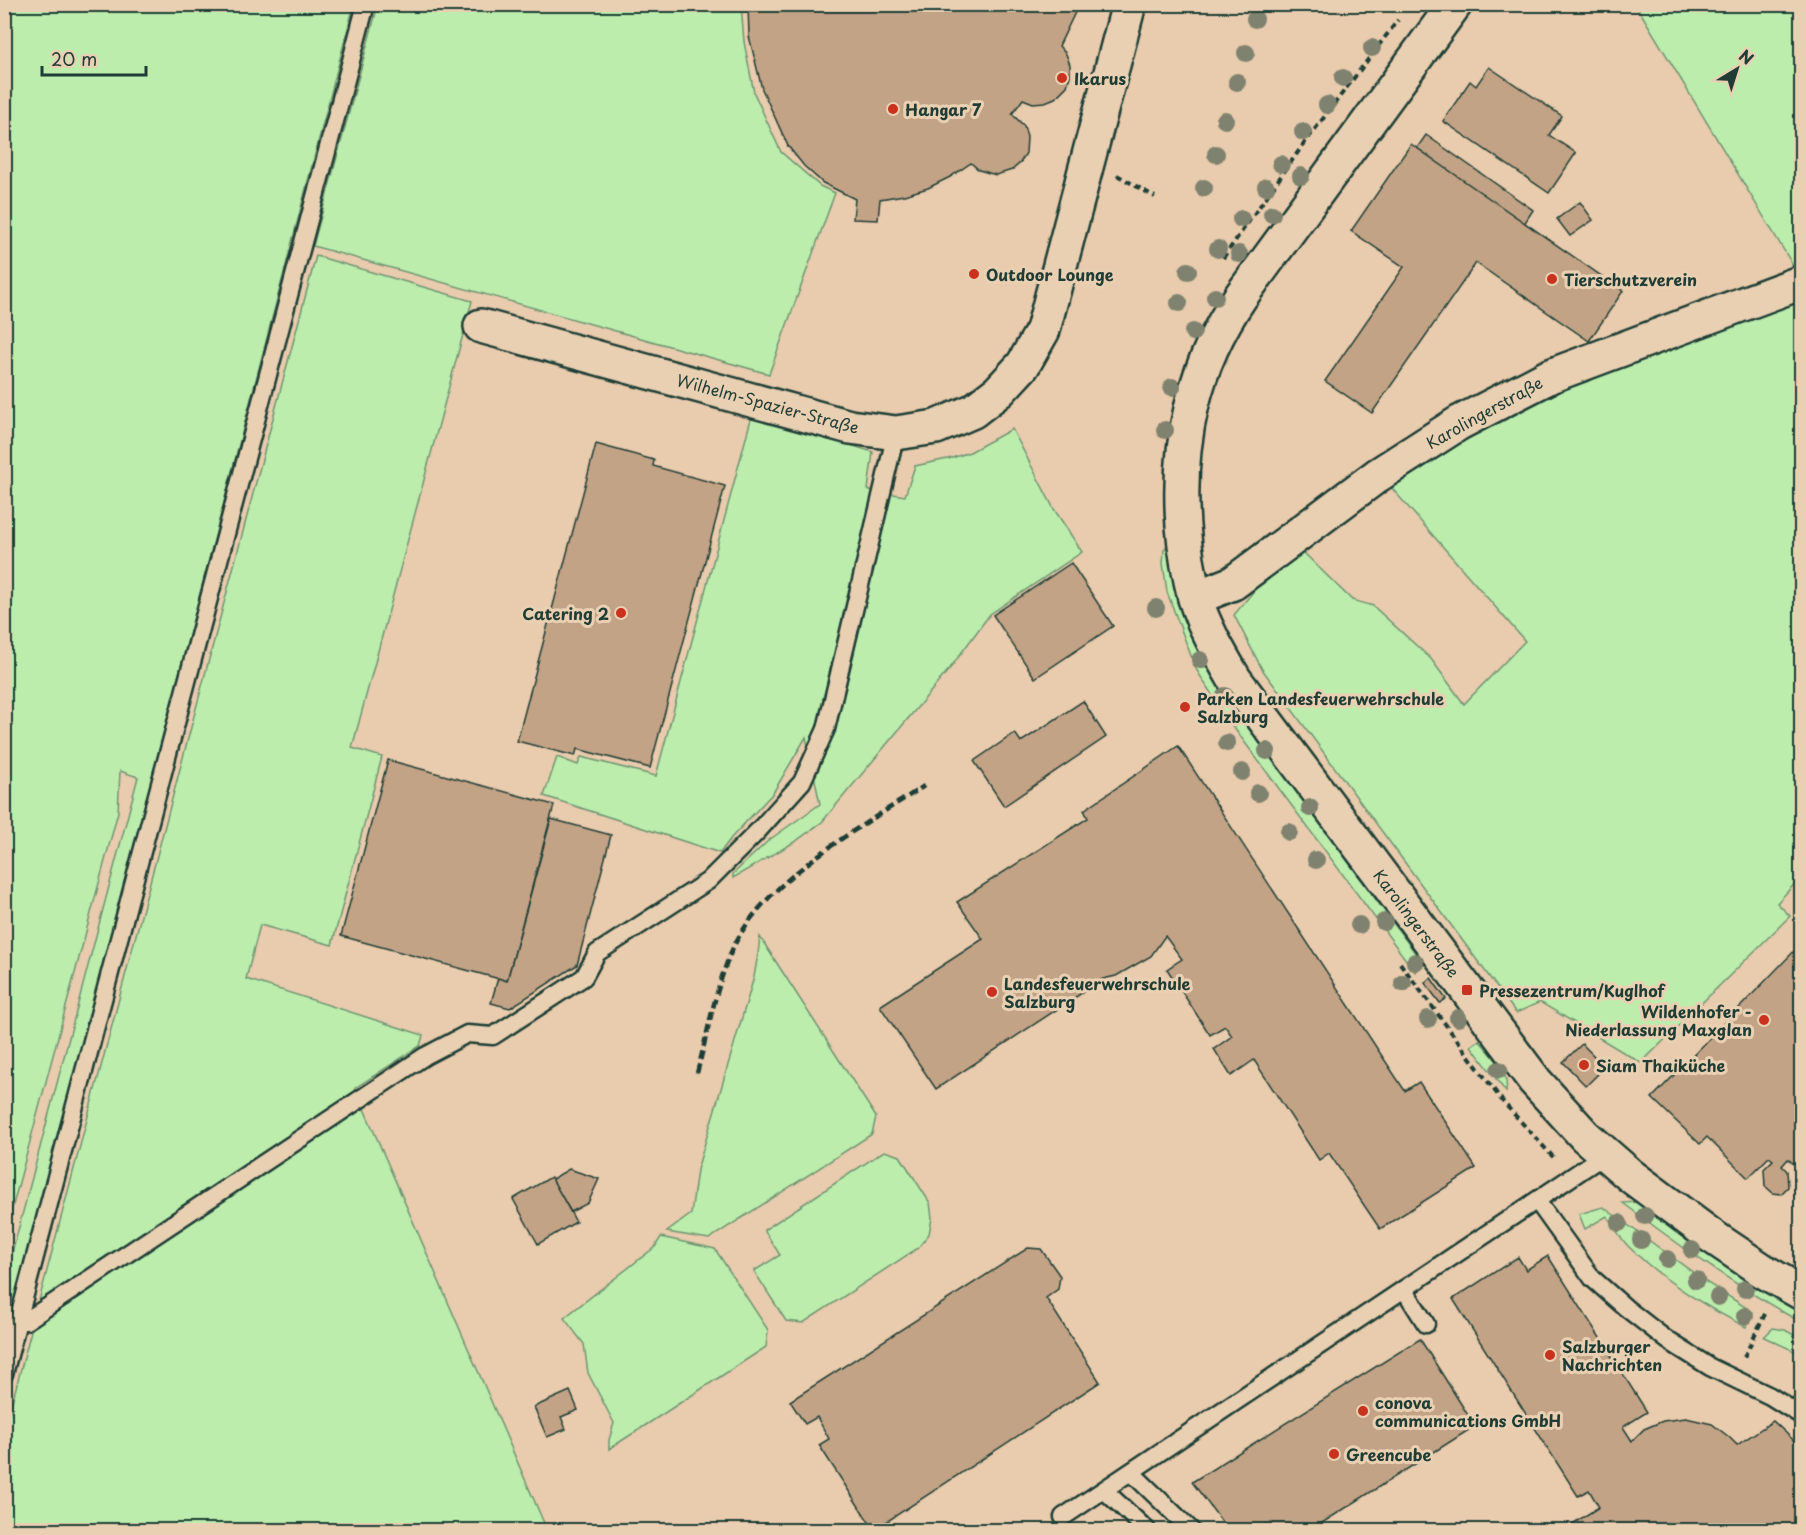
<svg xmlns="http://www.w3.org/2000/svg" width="1806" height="1535" viewBox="0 0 1806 1535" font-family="'Playpen Sans',sans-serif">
	<rect width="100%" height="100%" fill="#e9cbad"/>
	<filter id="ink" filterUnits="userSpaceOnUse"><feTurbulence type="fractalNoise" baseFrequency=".0167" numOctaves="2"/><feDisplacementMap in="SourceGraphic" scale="12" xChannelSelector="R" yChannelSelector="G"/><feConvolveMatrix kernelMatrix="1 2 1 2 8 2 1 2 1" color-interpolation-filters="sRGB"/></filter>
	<g filter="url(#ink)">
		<g fill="#bcedad" stroke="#6e9570" stroke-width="1.5">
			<path d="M5,4L354,5L5,1339V1280L138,777L120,771L118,812L5,1235Z"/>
			<path d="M378,5H741L744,42L754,93L781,152L820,186L835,193L769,374L313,246Z"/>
			<path d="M1636,5H1801V270L1797,272Z"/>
			<path d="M316,256L472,301L352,748L382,757L332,945L260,925L246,979L423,1035L420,1046L355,1088L547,1530H5V1429Z"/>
			<path d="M1801,294V877L1777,903L1790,916L1641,1063L1540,1002L1516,1013L1262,669L1234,615L1257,587L1301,550L1352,600L1373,606L1431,659L1464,704L1525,641L1389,485L1445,446L1532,400L1657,354Z"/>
			<path d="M752,415L873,452L868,490L905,496L915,466L952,458L970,452L1012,429L1054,509L1082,552L990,614L951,667L822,822L796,841L733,878V874L769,840L820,804L806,737L773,793L731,838L720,853L544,796L557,757L578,765L581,757L656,776Z"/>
			<path d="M1170,540L1221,684L1253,732L1424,965L1415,972L1223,713L1196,669L1167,592L1163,563L1164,550Z"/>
			<path d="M760,937L876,1117L872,1134L709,1239L667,1232L691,1214L697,1170L754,977L758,954Z"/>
			<path d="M1479,1040C1491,1055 1510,1071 1506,1092L1471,1046Z"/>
			<path d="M884,1151L900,1156L930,1203L932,1218L929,1234L918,1248L803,1323L786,1321L754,1271L780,1255L764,1230Z"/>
			<path d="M1638,1202L1759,1287L1801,1311V1322C1738,1288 1680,1246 1623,1203Z"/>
			<path d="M1603,1207L1709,1284L1753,1312L1746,1327C1704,1306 1662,1280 1628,1246C1620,1238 1614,1226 1607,1216L1585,1229L1579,1214Z"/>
			<path d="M661,1237L715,1249L768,1330L766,1347L609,1449V1440L614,1423L588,1373L584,1344L564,1318L655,1247Z"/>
			<path d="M1773,1328L1785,1330L1801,1339V1354L1764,1337Z"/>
		</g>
		<g fill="#c3a386" stroke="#1f3d34" stroke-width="1.5">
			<path d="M748,4H1079L1059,46L1066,54L1070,65V76L1067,86L1055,98L1045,102L1033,103L1023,99L1012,114L1024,126L1027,137L1026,153L1020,163L1012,170L996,175L979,170L971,163L950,177L928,188L904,195L880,199L878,220L853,219L855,199L823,183L804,166L788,146L762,89L749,36Z"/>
			<path d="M1489,67L1562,116L1549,135L1576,153L1549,193L1443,121L1470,81L1476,86Z"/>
			<path d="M1426,135L1533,210L1524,224L1417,148Z"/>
			<path d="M1411,144L1623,291L1589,341L1476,263L1372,413L1325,381L1404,267L1351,231Z"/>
			<path d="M1580,202L1593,220L1570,236L1557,219Z"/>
			<path d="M596,444L654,460L653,466L725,486L650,768L577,749L575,756L517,741Z"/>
			<path d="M1071,563L1113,626L1035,678L993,615Z"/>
			<path d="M1083,701L1106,737L1004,806L974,761L1015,733L1021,742Z"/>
			<path d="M1178,746L1405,1091L1419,1082L1476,1168L1380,1229L1329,1153L1319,1160L1254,1060L1231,1076L1214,1049L1232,1036L1225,1026L1210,1035L1167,969L1182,959L1165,936L1151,956L1116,976L1103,979L936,1089L880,1006L983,939L957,902L1088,818L1084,810Z"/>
			<path d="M388,760L554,805L507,981L341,936Z"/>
			<path d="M551,819L611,835L577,965L510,1008L491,1003L498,978L507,981Z"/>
			<path d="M1802,943V1171L1788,1159L1782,1166L1787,1171L1788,1187L1781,1194L1773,1193L1765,1186L1764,1169L1773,1160L1769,1157L1748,1178L1707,1137L1700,1144L1652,1098Z"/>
			<path d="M1431,978L1446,999L1440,1003L1425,983Z"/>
			<path d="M1582,1044L1605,1067L1586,1086L1563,1062Z"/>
			<path d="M569,1169L599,1179L588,1203L571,1212L552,1179Z"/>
			<path d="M551,1177L576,1222L538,1244L513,1199Z"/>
			<path d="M1028,1248L1041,1249L1060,1276L1058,1289L1046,1298L1100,1382L874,1530L819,1445L829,1439L817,1417L805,1424L790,1401Z"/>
			<path d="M1548,1256L1647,1412L1623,1427L1632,1441L1644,1429L1663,1421L1686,1418L1712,1424L1729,1437L1737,1445L1773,1421L1802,1448V1517L1788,1530H1627L1624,1528L1621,1530H1563L1599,1507L1589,1490L1578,1496L1453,1299L1518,1257L1526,1270Z"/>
			<path d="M1420,1339L1475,1426L1311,1530H1271L1266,1524L1257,1530H1228L1192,1482Z"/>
			<path d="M570,1391L578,1410L561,1417L566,1429L547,1437L534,1407Z"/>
		</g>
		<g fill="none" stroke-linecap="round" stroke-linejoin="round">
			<g stroke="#1f3d34" stroke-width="21">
				<g id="service">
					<path d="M1537,1201L1593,1279L1626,1308L1667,1340L1710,1367L1770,1396L1802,1416"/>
					<path d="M1404,1289L1426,1324"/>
					<path d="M19,1320L26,1321L425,1056L467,1034L493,1036L584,977L597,953L708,881L758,831L802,782L826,729L896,433"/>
					<path d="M4,1374L366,4"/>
					<path d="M1131,1472L1191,1530"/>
					<path d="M1104,1490L1147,1530"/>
					<path d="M1063,1517L1606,1154"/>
				</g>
			</g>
			<g stroke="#1f3d34" stroke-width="38">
				<g id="minor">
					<path d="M481,326L850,427L896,433L936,427L973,411L999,391L1023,365L1043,330L1129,4"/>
					<path d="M1195,598L1233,583L1378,475L1459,423L1550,376L1802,282"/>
				</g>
			</g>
			<g stroke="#1f3d34" stroke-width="38">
				<path id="tertiary" d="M1455,4L1241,296C1193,366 1177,441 1183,526C1185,550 1189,575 1195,598C1204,627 1220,654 1235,680L1535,1081L1585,1136L1631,1176L1710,1235L1765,1272L1802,1293"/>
			</g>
			<g stroke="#1f3d34" stroke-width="4" stroke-dasharray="6 4.5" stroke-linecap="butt">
				<path d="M1117,175L1155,197"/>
				<path d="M1223,258L1303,145L1398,20"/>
				<path d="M1400,963L1503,1102L1555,1159"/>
				<path d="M1744,1357L1766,1312"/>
			</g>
			<use href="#service" stroke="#ead0b2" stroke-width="16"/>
			<use href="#minor" stroke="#ead0b2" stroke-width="33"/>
			<use href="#tertiary" stroke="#ead0b2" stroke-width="33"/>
			<path stroke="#1f3d34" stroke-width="4.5" stroke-dasharray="9 4.5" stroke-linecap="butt" d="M697,1073C708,1032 715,989 732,950C765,878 860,828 924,786"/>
		</g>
		<g fill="#7e826e">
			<circle cx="1255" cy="19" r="9"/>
			<circle cx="1372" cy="48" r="9"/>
			<circle cx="1246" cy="53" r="9"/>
			<circle cx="1343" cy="78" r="9"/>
			<circle cx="1237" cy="82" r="9"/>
			<circle cx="1327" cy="105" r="9"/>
			<circle cx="1225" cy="120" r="9"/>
			<circle cx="1303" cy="132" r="9"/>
			<circle cx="1216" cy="154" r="9"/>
			<circle cx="1281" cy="164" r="9"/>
			<circle cx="1301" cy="176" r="9"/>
			<circle cx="1266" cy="187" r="9"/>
			<circle cx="1204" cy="188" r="9"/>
			<circle cx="1272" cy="214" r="9"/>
			<circle cx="1241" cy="219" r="9"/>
			<circle cx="1218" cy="249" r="9"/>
			<circle cx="1239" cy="254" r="9"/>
			<circle cx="1188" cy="271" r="9"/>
			<circle cx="1215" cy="297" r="9"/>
			<circle cx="1179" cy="303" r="9"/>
			<circle cx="1193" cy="332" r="9"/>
			<circle cx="1172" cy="387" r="9"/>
			<circle cx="1165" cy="430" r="9"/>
			<circle cx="1156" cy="608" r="9"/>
			<circle cx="1200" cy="660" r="9"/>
			<circle cx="1225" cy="696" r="9"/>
			<circle cx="1227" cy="743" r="9"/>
			<circle cx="1267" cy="751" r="9"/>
			<circle cx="1242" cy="772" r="9"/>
			<circle cx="1258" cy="793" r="9"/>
			<circle cx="1310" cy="808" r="9"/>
			<circle cx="1289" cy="832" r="9"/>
			<circle cx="1316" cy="860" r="9"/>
			<circle cx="1384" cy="922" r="9"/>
			<circle cx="1359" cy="925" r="9"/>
			<circle cx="1415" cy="962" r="9"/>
			<circle cx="1403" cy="983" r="9"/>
			<circle cx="1458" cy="1018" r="9"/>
			<circle cx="1428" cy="1019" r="9"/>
			<circle cx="1499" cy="1070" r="9"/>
			<circle cx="1645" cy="1216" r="9"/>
			<circle cx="1619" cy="1223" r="9"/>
			<circle cx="1641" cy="1240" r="9"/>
			<circle cx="1692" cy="1250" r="9"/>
			<circle cx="1667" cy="1259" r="9"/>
			<circle cx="1696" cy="1280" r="9"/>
			<circle cx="1745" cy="1289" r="9"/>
			<circle cx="1718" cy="1297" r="9"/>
			<circle cx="1745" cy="1316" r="9"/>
		</g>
	</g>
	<g fill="#c8321e" stroke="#ead0b2" stroke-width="2">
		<circle cx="1062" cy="78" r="6"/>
		<circle cx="893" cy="109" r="6"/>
		<circle cx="974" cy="274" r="6"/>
		<circle cx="1552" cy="279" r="6"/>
		<circle cx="621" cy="613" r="6"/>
		<circle cx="1185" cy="707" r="6"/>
		<rect x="1461" y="984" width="12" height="12" rx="3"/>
		<circle cx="992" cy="992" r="6"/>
		<circle cx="1764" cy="1020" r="6"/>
		<circle cx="1584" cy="1065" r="6"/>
		<circle cx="1550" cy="1355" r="6"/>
		<circle cx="1363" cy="1411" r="6"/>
		<circle cx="1334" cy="1454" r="6"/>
	</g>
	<g text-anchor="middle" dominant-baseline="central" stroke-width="6" stroke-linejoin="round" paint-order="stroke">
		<g font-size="16" font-weight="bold" fill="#1f3d34" stroke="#ead0b2" text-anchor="start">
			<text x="1074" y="78">Ikarus</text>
			<text x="905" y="109">Hangar 7</text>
			<text x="986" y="274">Outdoor Lounge</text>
			<text x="1564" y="279">Tierschutzverein</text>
			<text x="609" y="613" text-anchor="end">Catering 2</text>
			<text x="1197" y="698">Parken Landesfeuerwehrschule<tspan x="1197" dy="18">Salzburg</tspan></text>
			<text x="1004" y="983">Landesfeuerwehrschule<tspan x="1004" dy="18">Salzburg</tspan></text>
			<text x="1479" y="990">Pressezentrum/Kuglhof</text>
			<text x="1752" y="1011" text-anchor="end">Wildenhofer -<tspan x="1752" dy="18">Niederlassung Maxglan</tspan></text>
			<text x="1596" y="1065">Siam Thaiküche</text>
			<text x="1562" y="1346">Salzburger<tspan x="1562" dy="18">Nachrichten</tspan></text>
			<text x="1375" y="1402">conova<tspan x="1375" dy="18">communications GmbH</tspan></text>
			<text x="1346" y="1454">Greencube</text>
		</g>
		<g font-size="16" fill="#1f3d34" stroke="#ead0b2">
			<text transform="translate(768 403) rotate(15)">Wilhelm-Spazier-Straße</text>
			<text transform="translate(1484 412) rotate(-29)">Karolingerstraße</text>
			<text transform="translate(1417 923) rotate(53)">Karolingerstraße</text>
		</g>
	</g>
	<rect width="1806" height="1535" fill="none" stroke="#ead0b2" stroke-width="24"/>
	<rect x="12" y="12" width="1782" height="1511" fill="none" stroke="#1f3d34" stroke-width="2" filter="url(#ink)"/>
	<g transform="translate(1737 69) rotate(38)" stroke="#ead0b2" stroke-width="4.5" paint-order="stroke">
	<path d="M0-4.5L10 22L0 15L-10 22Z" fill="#1f3d34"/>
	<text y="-9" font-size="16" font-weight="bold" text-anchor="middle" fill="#1f3d34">N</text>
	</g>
	<path d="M42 66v9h104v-9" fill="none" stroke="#1f3d34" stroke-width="3"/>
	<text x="51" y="66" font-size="18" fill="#1f3d34" stroke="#ead0b2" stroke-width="4.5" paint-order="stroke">20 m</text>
</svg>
